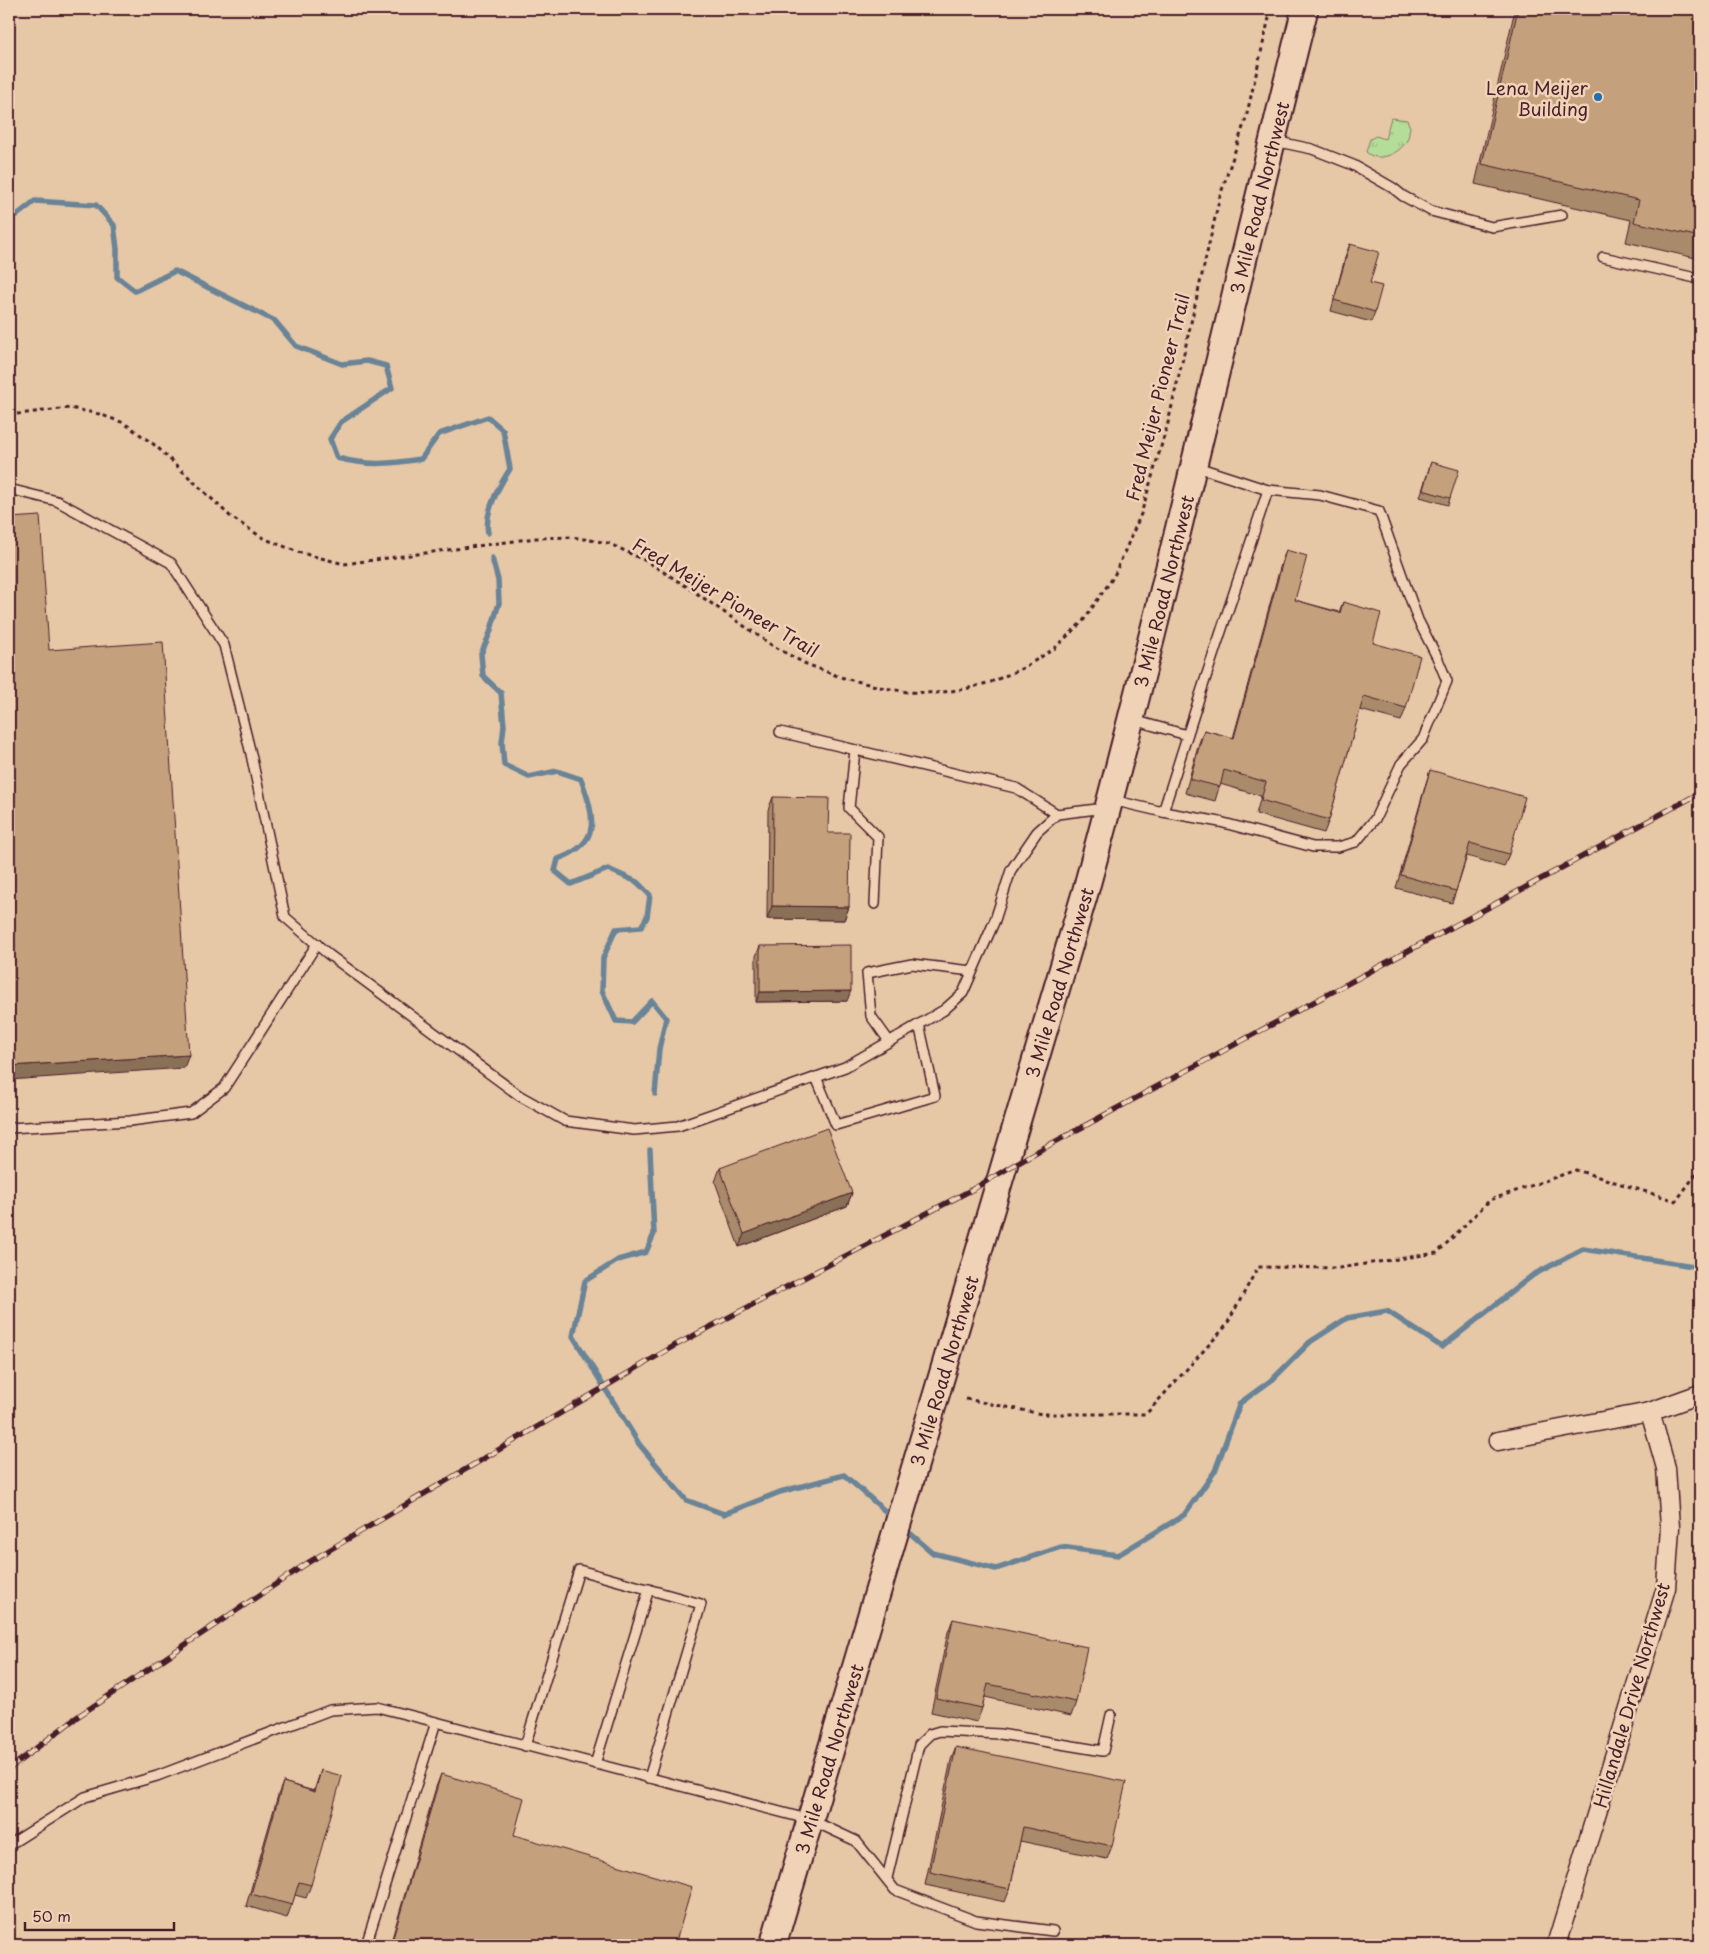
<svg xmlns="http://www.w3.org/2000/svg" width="1709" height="1954" viewBox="0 0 1709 1954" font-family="'Playpen Sans',sans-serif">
	<defs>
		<pattern id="grass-tufts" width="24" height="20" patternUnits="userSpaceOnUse" patternTransform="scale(1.25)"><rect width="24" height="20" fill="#b4dd99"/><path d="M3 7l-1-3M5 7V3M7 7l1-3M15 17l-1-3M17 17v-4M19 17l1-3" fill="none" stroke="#9cbd84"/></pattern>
	</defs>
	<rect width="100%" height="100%" fill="#e6c7a6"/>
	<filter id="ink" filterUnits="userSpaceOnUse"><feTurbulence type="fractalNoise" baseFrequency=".02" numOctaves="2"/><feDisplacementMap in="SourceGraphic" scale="10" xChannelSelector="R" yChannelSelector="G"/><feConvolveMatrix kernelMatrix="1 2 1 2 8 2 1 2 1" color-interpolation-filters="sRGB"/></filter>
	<g filter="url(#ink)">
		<path fill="url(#grass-tufts)" stroke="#7f7e62" d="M1391,118L1407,120L1410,127C1409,132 1409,138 1406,142C1397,155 1378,163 1366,152L1370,139L1376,136L1385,139Z"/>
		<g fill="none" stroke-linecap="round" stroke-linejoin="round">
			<g stroke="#6a8497" stroke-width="5.5">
				<path d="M9,209L17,215L35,201L96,205L114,225L117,249V277L135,291L175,271L275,321L296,346L342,364L367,361L386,366L392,388L341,422L330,439L337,458C368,466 390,464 421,459L439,434L488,417L503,430L510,469C499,486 484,513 488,533"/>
				<path d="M492,558L498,580L499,603L490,633L481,654L483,676L501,693L504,726L502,742L504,765L529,777L557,771L581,779C594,815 603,843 558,859L555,871L571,884L608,869L637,882L650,895L647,917L641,927L616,929L603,958L602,991L616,1021L632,1022L652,1001L666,1018L659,1049L655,1094"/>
				<path d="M650,1150L654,1234L646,1252L618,1260L585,1281L573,1336L639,1444L686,1500L724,1514L780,1492L844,1475L893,1518"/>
				<path d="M904,1528L933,1553L996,1569L1061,1547L1118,1555L1184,1515L1215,1471L1240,1403L1273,1379L1310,1342L1347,1318L1387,1311L1442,1347L1533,1275L1583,1249L1700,1267"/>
			</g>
			<g stroke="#4a1f2b" stroke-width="12">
				<g id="lane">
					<path d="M1274,141L1312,149L1353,165L1393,188L1403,196L1431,211L1492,227L1562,215"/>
					<path d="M1603,257L1700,279"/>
					<path d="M9,489L57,501L171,563L224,645L251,754L285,917L328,954L520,1096L565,1121L634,1130L678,1126L845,1067L944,1010L963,993L995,920L1011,870L1037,832L1057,814L1105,808"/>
					<path d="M1133,720L1187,735"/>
					<path d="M780,732L1016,788L1057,814"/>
					<path d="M855,750L849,808L878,837L875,904"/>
					<path d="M1112,800L1163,812L1202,689L1268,490L1194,466"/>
					<path d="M1163,812L1220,822L1313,847H1338L1356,842L1375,819L1401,764L1423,739L1447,681L1437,657L1418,620L1379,511L1320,495L1268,490"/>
					<path d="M889,1041L871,1016L867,973L912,964L972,971"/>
					<path d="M816,1077L836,1125L935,1096L919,1024"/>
					<path d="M9,1128L130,1121L191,1113L224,1088L317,944"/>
					<path d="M525,1746L579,1570L701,1604L649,1778"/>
					<path d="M595,1764L649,1589"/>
					<path d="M9,1845L85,1797L157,1776L330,1710L377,1707L436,1722"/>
					<path d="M887,1878L919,1745L930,1734L940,1731L1000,1734L1103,1751L1111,1715"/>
					<path d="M366,1945L436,1722L811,1820L856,1841L895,1890L976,1921L1053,1931"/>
				</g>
			</g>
			<g stroke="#4a1f2b" stroke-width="21">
				<g id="street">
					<path d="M1498,1441L1650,1412L1700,1394"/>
					<path d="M1556,1945L1666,1588L1670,1527L1666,1468L1650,1412"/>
				</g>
			</g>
			<g stroke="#4a1f2b" stroke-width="29">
				<g id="secondary">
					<path id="s1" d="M773,1945L1085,893C1165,600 1231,303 1305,9"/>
				</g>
			</g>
			<g stroke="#4a1f2b" stroke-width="3" stroke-dasharray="4 4" stroke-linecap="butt">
				<path d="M9,415L70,408L99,414L124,423L156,446L231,517L263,538L298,552L344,564L536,538L572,537L608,543L646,561L689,588L773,646L804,663L840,677L880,687L907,692L936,693L965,689L991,682L1023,668L1054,649L1083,621L1114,576L1141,514L1168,423L1220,196L1246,118L1271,9"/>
				<path d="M966,1399L1042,1414H1146L1226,1326L1258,1267L1339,1268L1437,1253L1490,1200L1576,1170L1676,1201L1700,1169"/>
			</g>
			<use href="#lane" stroke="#f0d3b6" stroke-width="9"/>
			<use href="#street" stroke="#f0d3b6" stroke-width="18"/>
			<use href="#secondary" stroke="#f0d3b6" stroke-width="25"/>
			<g stroke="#4a1f2b" stroke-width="5.5">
				<path id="rail" d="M9,1769L77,1717L309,1562L674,1346L975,1188L1027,1157L1700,793"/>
			</g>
			<use href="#rail" stroke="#f0d3b6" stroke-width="4" stroke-dasharray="11" stroke-linecap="butt"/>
		</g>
		<g fill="#a98a6a" stroke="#4a1f2b">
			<path d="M1515,9H1700V259L1626,242L1631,220L1475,184Z"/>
			<path d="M1350,244L1370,283L1375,312L1371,322L1331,311L1346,254Z"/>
			<path d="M1431,462L1450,498L1448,505L1420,497Z"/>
			<path d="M1286,550L1295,600L1339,612L1343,602L1373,643L1406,708L1401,721L1360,710L1329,820L1324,833L1256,814L1261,796L1220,784L1215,801L1185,793L1199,743L1204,730L1233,738L1281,564Z"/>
			<path d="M1430,770L1509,854L1504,867L1467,856L1456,891L1452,903L1396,888L1426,783Z"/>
			<path d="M773,797L828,833L849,907L844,920L767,919L768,810Z"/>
			<path d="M760,946L847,1001L756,1002V956Z"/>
			<path d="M720,1168L852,1193L847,1206L739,1247L715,1182Z"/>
			<path d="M953,1619L1076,1702L1071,1716L985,1697L982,1708L977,1722L931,1712L948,1632Z"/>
			<path d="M956,1747L1112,1846L1107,1859L1020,1841L1010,1889L1005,1902L925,1885L951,1760Z"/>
			<path d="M321,1770L311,1885L306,1898L295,1895L287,1918L246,1906L278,1795L283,1782L314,1791Z"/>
			<path d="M441,1774L514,1835L675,1945H390L436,1787Z"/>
		</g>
		<g fill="#8a7056" stroke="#4a1f2b">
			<path d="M772,906L849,907L844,920L767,919Z"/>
			<path d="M851,991L847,1001L756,1002L760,992Z"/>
			<path d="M189,1055L184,1068L9,1080V1066Z"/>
			<path d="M852,1193L847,1206L739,1247L744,1234Z"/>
		</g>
		<g fill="#c5a07b" stroke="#4a1f2b">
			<path d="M1518,9H1700V237L1634,222L1639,200L1482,164Z"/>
			<path d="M1350,244L1379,252L1370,283L1382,286L1375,312L1334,300Z"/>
			<path d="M1431,462L1459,470L1450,498L1423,490Z"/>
			<path d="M40,516L49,650L163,642L189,1055L9,1066V518Z"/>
			<path d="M1286,550L1307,556L1295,600L1340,613L1343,602L1381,613L1373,643L1420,656L1406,708L1364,696L1329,820L1261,800L1266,782L1224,770L1220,787L1190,779L1204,730L1234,738Z"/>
			<path d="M1430,770L1525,797L1509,854L1470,843L1456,891L1401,875Z"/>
			<path d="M773,797L829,798L828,833H850L849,907L772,906Z"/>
			<path d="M851,945V991L760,992V946Z"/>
			<path d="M827,1128L852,1193L744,1234L720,1168Z"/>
			<path d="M953,1619L1087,1647L1076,1702L988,1684L982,1708L936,1698Z"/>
			<path d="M956,1747L1126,1782L1112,1846L1023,1827L1010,1889L930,1872Z"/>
			<path d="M321,1770L342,1776L311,1885L299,1882L292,1905L251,1894L283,1782L315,1792Z"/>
			<path d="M441,1774L524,1798L514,1835L692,1887L675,1945H391Z"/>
		</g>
	</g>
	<circle fill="#1f6fb2" stroke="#f0d3b6" stroke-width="2" cx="1598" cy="97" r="5"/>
	<g text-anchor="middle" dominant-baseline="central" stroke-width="5" stroke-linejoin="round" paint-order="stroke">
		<g font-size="18" fill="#4a1f2b" stroke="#f0d3b6" text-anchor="end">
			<text x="1588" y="87">Lena Meijer<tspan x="1588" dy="21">Building</tspan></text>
		</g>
		<g font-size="18" fill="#4a1f2b" stroke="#f0d3b6">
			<text stroke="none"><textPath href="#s1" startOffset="1814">3 Mile Road Northwest</textPath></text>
			<text transform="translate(1157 397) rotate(-76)">Fred Meijer Pioneer Trail</text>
			<text stroke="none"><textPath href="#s1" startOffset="1409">3 Mile Road Northwest</textPath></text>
			<text transform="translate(726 597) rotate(31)">Fred Meijer Pioneer Trail</text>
			<text stroke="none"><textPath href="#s1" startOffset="1004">3 Mile Road Northwest</textPath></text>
			<text stroke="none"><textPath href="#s1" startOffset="599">3 Mile Road Northwest</textPath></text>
			<text transform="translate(1631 1695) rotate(-74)">Hillandale Drive Northwest</text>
			<text stroke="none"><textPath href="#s1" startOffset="194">3 Mile Road Northwest</textPath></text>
		</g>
	</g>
	<rect width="1709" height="1954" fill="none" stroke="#f0d3b6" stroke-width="30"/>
	<rect x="15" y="15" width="1679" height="1924" fill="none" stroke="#4a1f2b" stroke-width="2" filter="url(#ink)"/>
	<path d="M25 1922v8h149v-8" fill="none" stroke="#4a1f2b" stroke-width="2.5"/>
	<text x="32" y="1922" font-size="15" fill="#4a1f2b" stroke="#f0d3b6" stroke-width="4" paint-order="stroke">50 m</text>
</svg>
